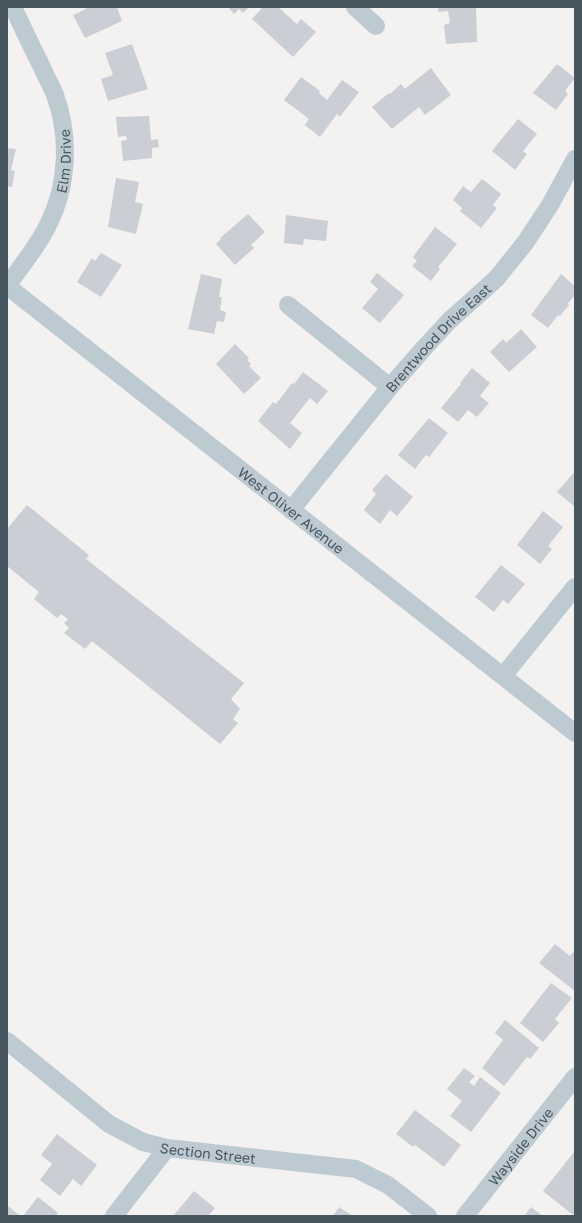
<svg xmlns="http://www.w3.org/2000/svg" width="582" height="1223" viewBox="0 0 582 1223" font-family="'Golos Text',sans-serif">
	<rect width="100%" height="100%" fill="#f4f1f1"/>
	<g fill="#cbced4">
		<path d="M85,7H117L122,21L85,38L73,15L86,9Z"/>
		<path d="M228,7H249L243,13L239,9L234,14Z"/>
		<path d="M263,7H278L297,24L301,19L316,32L293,57L252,19Z"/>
		<path d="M438,7H476L477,42L446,44L444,25L450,23L448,11L438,12Z"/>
		<path d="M132,44L148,89L108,101L101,79L113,75L105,53Z"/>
		<path d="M557,64L575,78L565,91L568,94L556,110L533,93Z"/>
		<path d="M431,68L451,95L425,115L419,107L392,129L372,107L389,93L390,94L401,84L405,89Z"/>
		<path d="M301,77L320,91L319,93L327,100L342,80L359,92L340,117L337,114L320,137L305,125L309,119L284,100Z"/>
		<path d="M149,116L151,140L158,139L159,147L152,148V158L123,161L121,141L127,140L126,136L118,137L116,117Z"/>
		<path d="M518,119L537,134L523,151L527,154L515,170L492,151Z"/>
		<path d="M7,148L16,149L11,170L15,171L12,187L7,186Z"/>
		<path d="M116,178L139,182L135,202L143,204L136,234L108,227Z"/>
		<path d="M482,179L501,194L493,205L497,208L481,228L460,211L462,208L453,200L463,186L471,192Z"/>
		<path d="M248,214L265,232L251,245L254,248L235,265L216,244L221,239L220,238Z"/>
		<path d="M286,215L328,221L326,241L304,239L303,245L284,243Z"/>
		<path d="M435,227L457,244L438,267L440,269L431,281L412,266L417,261L413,257Z"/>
		<path d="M101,253L122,265L101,297L77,282L92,258L95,261Z"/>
		<path d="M377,273L404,295L380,323L362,308L378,289L370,282Z"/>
		<path d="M201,274L222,279L219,297H222L220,310L226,312L224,322L217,321L214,334L188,329Z"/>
		<path d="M561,274L575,286V295L568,303L569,305L560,316L558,315L548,328L531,315Z"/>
		<path d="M521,329L537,347L509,372L490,352L503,339L506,343Z"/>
		<path d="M235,344L249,358L247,360L251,364L249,366L261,378L244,394L216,364Z"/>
		<path d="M472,368L490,383L480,396L489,403L477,417L468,410L458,422L441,408L461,384L460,383Z"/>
		<path d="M303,372L328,391L317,404L310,398L290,423L302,433L290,449L258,421L273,402L276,404L292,383L294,384Z"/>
		<path d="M429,418L448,433L429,457L426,455L415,469L398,455Z"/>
		<path d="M575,471V507L557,492Z"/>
		<path d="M386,474L413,497L397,516L390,510L380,524L364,510L376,494L372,490Z"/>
		<path d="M27,505L89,555L86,559L244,683L231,699L240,709L233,719L238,723L220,744L92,641L85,649L64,633L69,628L64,623L68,619L61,614L57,618L34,599L39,592L7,566V537L8,536L7,529Z"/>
		<path d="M543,511L563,527L548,546L552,549L540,564L517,545Z"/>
		<path d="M501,565L525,584L508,604L503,600L494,612L475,597Z"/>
		<path d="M555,944L570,956L575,950V991L539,963Z"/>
		<path d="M551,983L572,998L555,1019L559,1023L543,1042L520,1023Z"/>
		<path d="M505,1020L539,1048L530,1059L527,1057L504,1086L482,1068L503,1040L495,1033Z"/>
		<path d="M464,1068L475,1076L469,1082L474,1086L480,1077L501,1093L471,1132L450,1116L462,1101L447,1089Z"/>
		<path d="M415,1110L461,1145L444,1167L415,1145L413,1147L396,1134Z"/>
		<path d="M57,1134L97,1165L81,1186L73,1179L60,1196L40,1180L52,1164L41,1155Z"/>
		<path d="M575,1151V1212L573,1215L543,1191Z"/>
		<path d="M194,1191L215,1208L208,1216H173Z"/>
		<path d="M38,1197L58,1213L56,1216H23Z"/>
		<path d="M7,1205L20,1216H7Z"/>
		<path d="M339,1207L353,1216H333Z"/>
		<path d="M531,1207L543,1216H524Z"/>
	</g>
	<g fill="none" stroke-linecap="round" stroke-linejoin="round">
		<g stroke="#becad1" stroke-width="18">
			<path d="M355,7L376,26"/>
			<path id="s1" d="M7,286L575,733"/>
			<path id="s2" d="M7,286C21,266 39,245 49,223C68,184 70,136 55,95C51,85 45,75 41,65C31,46 22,26 13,7"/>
			<path d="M288,305L390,387"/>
			<path id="s3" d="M291,510L390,387L425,347L449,321L496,279L525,243L550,205L575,159"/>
			<path d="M503,676L575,587"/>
			<path id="s4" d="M7,1041L109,1124L143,1142L167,1148L356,1169L388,1185L428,1216"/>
			<path d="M114,1216L167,1148"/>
			<path id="s5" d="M465,1216L575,1077"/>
		</g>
	</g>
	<g text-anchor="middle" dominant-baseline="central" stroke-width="3" stroke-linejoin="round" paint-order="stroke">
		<g font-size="14" fill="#485660" stroke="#fff">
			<text stroke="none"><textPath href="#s2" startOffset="140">Elm Drive</textPath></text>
			<text stroke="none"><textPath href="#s3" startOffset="227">Brentwood Drive East</textPath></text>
			<text stroke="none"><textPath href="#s1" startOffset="362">West Oliver Avenue</textPath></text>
			<text stroke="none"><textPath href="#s5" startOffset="89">Wayside Drive</textPath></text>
			<text stroke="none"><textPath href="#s4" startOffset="236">Section Street</textPath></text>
		</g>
	</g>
	<rect width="582" height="1223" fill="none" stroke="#485660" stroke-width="16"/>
</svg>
